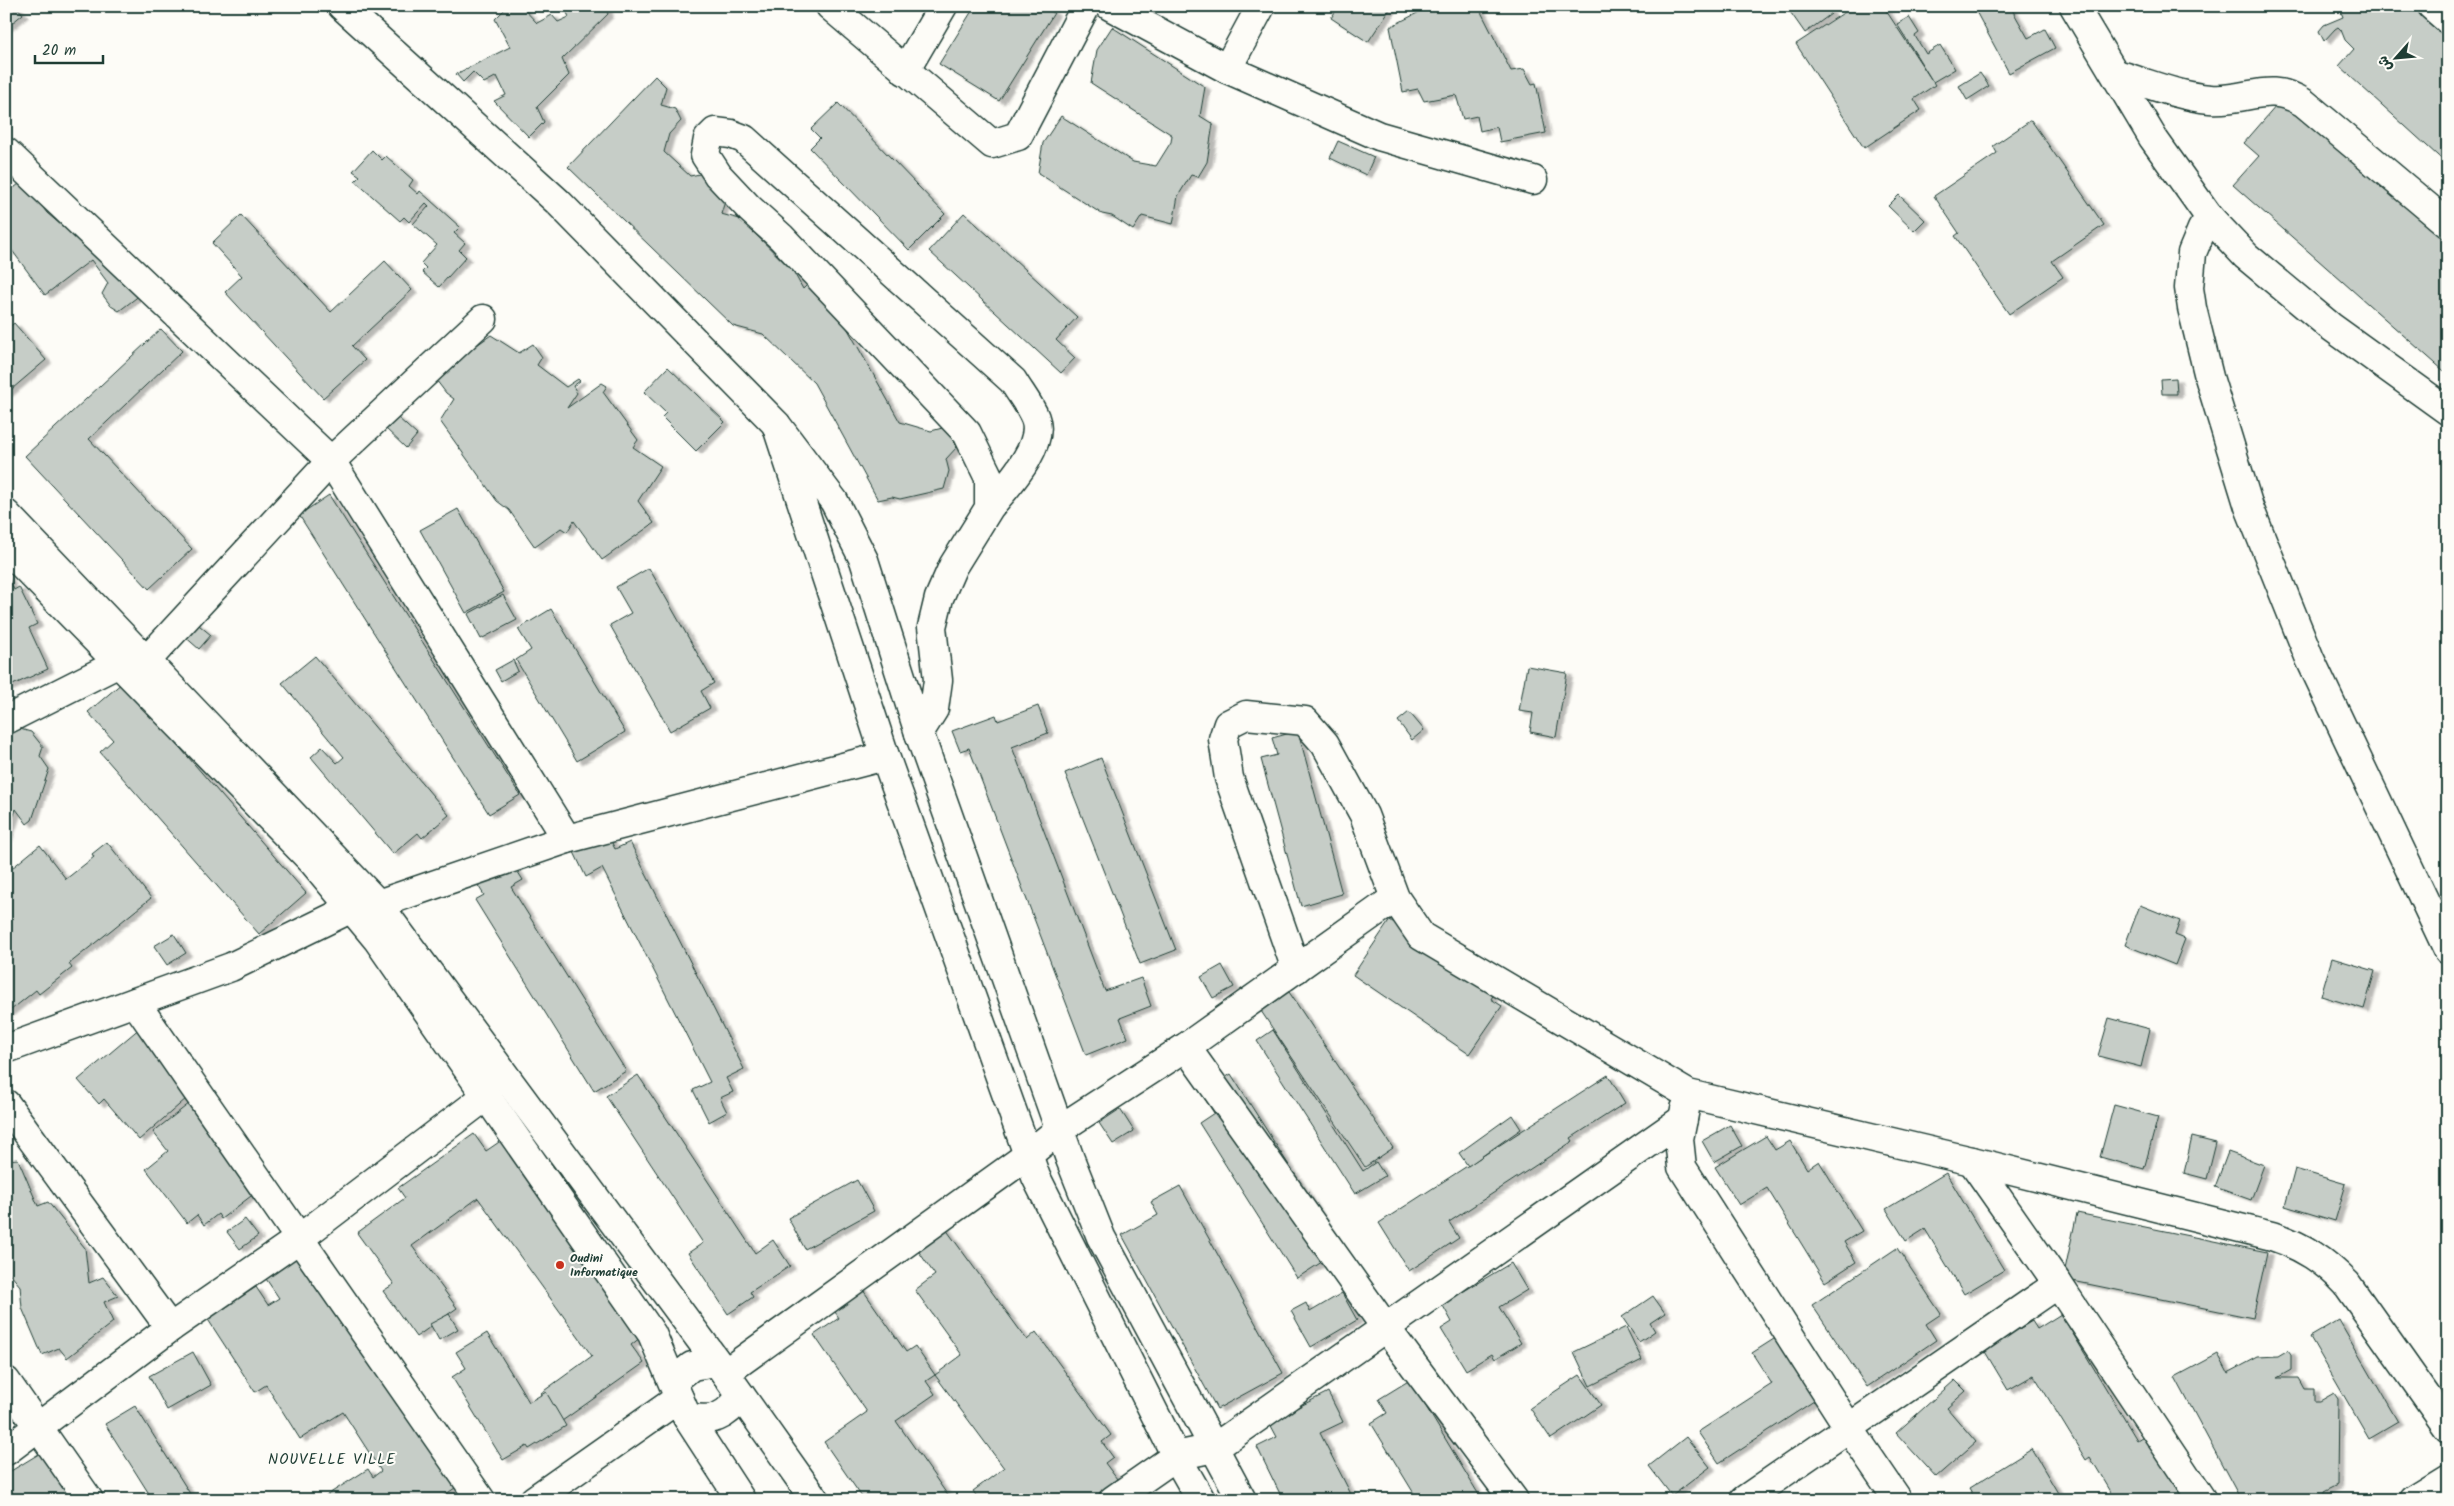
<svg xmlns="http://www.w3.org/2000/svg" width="2454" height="1506" viewBox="0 0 2454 1506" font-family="Kalam,'Playpen Sans Arabic',sans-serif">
	<defs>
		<filter id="shadow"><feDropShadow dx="5.5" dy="3" stdDeviation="1" flood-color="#0004"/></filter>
	</defs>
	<rect width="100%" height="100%" fill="#fdfcf7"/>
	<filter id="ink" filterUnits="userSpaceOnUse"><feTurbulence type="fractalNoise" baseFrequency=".02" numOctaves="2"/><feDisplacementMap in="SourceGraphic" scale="10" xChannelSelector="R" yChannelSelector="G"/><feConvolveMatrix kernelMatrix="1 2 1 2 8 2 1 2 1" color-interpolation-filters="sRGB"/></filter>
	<g filter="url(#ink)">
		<g fill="#c6cdc7" stroke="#1f3d34" filter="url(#shadow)">
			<path d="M6,6H16L23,14L6,28Z"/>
			<path d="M508,6H521L537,23L552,15L558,22L569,17L564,6H605L608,14L562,59L569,75L537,107L544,122L529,137L494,101L506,95L497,76L484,83L473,72L463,82L456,74L510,47L495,19Z"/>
			<path d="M975,6H1042L1054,13L999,101L939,64Z"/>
			<path d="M1339,6H1392L1368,42L1331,18Z"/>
			<path d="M1431,6H1478L1511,71L1524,69L1532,84L1536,83L1546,133L1500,142L1497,127L1480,131L1477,116L1463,119L1456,95L1424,101L1418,89L1403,92L1390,27Z"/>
			<path d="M1786,6H1826L1831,14L1805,33Z"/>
			<path d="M1854,6H1883L1935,85L1914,99L1921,110L1864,148L1796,44Z"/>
			<path d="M1973,6H2010L2028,38L2045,29L2055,48L2009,73Z"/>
			<path d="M2346,6H2416L2448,33V165L2339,66L2354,49L2345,40L2341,30L2338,27L2335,29L2324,41L2319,31L2324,25L2343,17L2341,12Z"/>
			<path d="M1909,17L1919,33L1915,36L1926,54L1940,45L1955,69L1933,82L1897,24Z"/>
			<path d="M1112,27L1205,87L1200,116L1213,124L1207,162L1198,177L1191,175L1178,196L1173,224L1142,216L1133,230L1112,216L1102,214L1038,173L1043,143L1061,116L1133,162L1156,166L1171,142L1172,135L1091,83L1097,50Z"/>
			<path d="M1980,73L1989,86L1967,100L1959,86Z"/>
			<path d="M655,76L666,87L661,105L675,109L681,121L669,134L664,152L690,176L704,173L727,195L721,214L740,219L793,271L803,289L813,279L827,292L900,422L931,431L946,427L957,447L946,459L949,471L944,489L900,499L892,497L878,500L814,383L763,334L733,326L568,167Z"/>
			<path d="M2283,98L2448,242V367L2444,371L2233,185L2259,156L2244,143Z"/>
			<path d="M838,103L945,214L909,250L810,148L820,138L811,129Z"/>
			<path d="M2031,120L2104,225L2052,261L2063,277L2009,314L1955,236L1959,233L1934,196L1997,153L1993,146Z"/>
			<path d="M1338,141L1374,157L1366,175L1330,158Z"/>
			<path d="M372,150L382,160L386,156L413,180L409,186L418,194L420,191L460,227L454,233L465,243L459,250L466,257L439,287L422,272L426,268L421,263L437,245L413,224L429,206L426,203L409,222L404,217L400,221L355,181L360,176L353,171Z"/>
			<path d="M19,184L32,193L47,213L61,225L83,239L101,262L110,256L140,295L119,311L111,306L102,294L108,283L91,260L45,295L11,249L6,253V194Z"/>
			<path d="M1899,195L1925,220L1914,231L1888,206Z"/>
			<path d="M964,213L1077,317L1056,340L1075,358L1061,373L929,251Z"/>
			<path d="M241,215L331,312L385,261L412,290L352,346L365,360L323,398L225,292L242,276L212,243Z"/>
			<path d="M14,323L46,360L6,394V330Z"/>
			<path d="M161,329L182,351L89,439L192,549L149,589L25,456Z"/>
			<path d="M491,335L519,353L533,344L542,357L537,365L566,387L578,379L580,381L573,386L577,393L567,408L602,383L607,386L603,392L638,440L633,447L661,466L638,501L654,523L602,560L574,521L567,532L561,528L535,547L509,510L497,501L440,421L454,399L446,393L433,376Z"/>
			<path d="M668,367L725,422L696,451L662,417L666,413L644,392Z"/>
			<path d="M2176,378L2177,394H2162L2161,379Z"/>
			<path d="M396,416L417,435L406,448L385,428Z"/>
			<path d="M329,495L520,795L489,814L299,515Z"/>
			<path d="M458,509L504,592L466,613L420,530Z"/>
			<path d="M649,568L714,683L701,691L710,708L670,731L610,625L631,613L616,587Z"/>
			<path d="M6,573L14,590L19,587L37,624L29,628L48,669L6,688Z"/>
			<path d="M503,595L517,620L481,639L468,614Z"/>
			<path d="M551,609L625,732L577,761L516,660L531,650L518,629Z"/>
			<path d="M194,621L211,635L199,649L183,635Z"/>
			<path d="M315,656L449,815L422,838L418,833L393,854L311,757L322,747L337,763L344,757L282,683Z"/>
			<path d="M513,660L518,671L501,681L495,670Z"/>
			<path d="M1527,666L1567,673L1556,737L1530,732L1533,713L1519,711Z"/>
			<path d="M123,682L306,893L259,934L100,752L113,740L88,712Z"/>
			<path d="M1038,706L1048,733L1012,747L1105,991L1141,978L1151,1006L1120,1018L1128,1038L1086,1055L969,748L960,751L952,731L996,715L998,721Z"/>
			<path d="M1409,712L1424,730L1412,740L1398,721Z"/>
			<path d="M15,721L20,729L31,732L43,747L40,756L49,769L32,820L27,824L16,809L6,839V728Z"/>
			<path d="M1298,731L1342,894L1301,906L1261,759L1277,755L1272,738Z"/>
			<path d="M1101,758L1176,950L1140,964L1065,773Z"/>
			<path d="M607,833L615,849L630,842L744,1069L726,1078L733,1092L720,1098L727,1112L709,1122L693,1090L710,1082L602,868L586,877L573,850Z"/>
			<path d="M107,842L151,898L69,964L72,968L39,994L36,990L6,1014V873L40,845L66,879L94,857L92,854Z"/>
			<path d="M509,858L523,880L511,887L626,1071L594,1091L475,900L484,895L474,879Z"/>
			<path d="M2140,905L2180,921L2175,935L2185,939L2175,965L2125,945Z"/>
			<path d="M1390,920L1495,992L1491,999L1502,1006L1469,1054L1353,975Z"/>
			<path d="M174,934L186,953L167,965L154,946Z"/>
			<path d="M2332,958L2375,971L2364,1009L2321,996Z"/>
			<path d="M1222,965L1234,987L1213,998L1201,977Z"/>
			<path d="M1287,989L1393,1148L1365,1167L1259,1008Z"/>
			<path d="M2109,1018L2150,1029L2141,1067L2098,1056Z"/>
			<path d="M141,1027L187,1098L139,1140L104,1099L99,1104L78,1080Z"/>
			<path d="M1273,1030L1363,1171L1376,1162L1385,1176L1355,1194L1257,1041Z"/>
			<path d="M1231,1074L1342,1249L1297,1278L1199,1123L1214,1113L1201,1093Z"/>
			<path d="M638,1075L755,1253L773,1240L790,1266L750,1292L753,1297L728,1314L688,1253L703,1243L606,1096Z"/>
			<path d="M1608,1075L1625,1103L1571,1138L1573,1141L1449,1222L1459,1238L1409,1271L1379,1223Z"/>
			<path d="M190,1103L268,1183L221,1219L218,1214L204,1225L197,1215L187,1223L146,1169L168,1151L153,1132Z"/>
			<path d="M2114,1105L2158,1117L2144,1169L2100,1157Z"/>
			<path d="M1120,1109L1134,1131L1113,1144L1099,1123Z"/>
			<path d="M1512,1115L1521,1129L1468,1166L1459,1153Z"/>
			<path d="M1730,1125L1742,1146L1714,1162L1702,1141Z"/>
			<path d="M474,1134L486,1151L502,1140L645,1334L631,1345L644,1363L562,1421L541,1393L592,1356L478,1198L412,1246L457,1308L416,1337L383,1291L394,1284L357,1233L405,1198L398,1188Z"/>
			<path d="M1766,1136L1775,1150L1790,1141L1807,1169L1819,1161L1862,1231L1844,1242L1856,1262L1825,1282L1767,1188L1739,1205L1715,1167Z"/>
			<path d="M2192,1137L2216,1143L2207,1179L2184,1173Z"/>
			<path d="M2228,1152L2264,1165L2251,1200L2215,1187Z"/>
			<path d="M18,1159L38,1206L48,1202L85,1248L89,1283L103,1277L118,1296L104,1302L113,1322L67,1358L59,1348L42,1355L22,1308L20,1286L6,1269V1160Z"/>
			<path d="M2295,1169L2346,1184L2335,1221L2285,1206Z"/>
			<path d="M1946,1173L2004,1270L1964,1294L1925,1229L1906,1241L1886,1209Z"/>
			<path d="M857,1180L874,1211L805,1249L788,1218Z"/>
			<path d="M1180,1186L1283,1373L1217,1409L1122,1235L1158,1215L1151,1202Z"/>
			<path d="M2077,1213L2267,1252L2253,1318L2063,1279Z"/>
			<path d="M245,1219L258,1236L240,1249L227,1232Z"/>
			<path d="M940,1221L1027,1340L1036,1332L1111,1435L1102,1442L1113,1457L1105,1463L1120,1483L1124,1500H979L973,1491L1004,1468L935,1375L962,1355L915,1290L935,1275L912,1242Z"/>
			<path d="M314,1240L467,1480L437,1500H326L324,1497L368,1469L373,1477L381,1471L343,1412L300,1439L266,1385L255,1392L207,1318L256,1287L268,1305L279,1298L262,1273Z"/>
			<path d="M1897,1248L1941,1314L1926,1324L1936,1340L1867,1387L1812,1305Z"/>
			<path d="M1511,1263L1527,1290L1499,1307L1521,1343L1495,1359L1492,1354L1466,1370L1441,1329L1452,1322L1442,1304Z"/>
			<path d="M856,1280L906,1352L915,1346L935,1375L926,1381L935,1394L896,1421L951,1500H864L824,1442L867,1412L814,1335L839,1318L827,1300Z"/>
			<path d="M1342,1293L1357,1320L1311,1347L1291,1311L1306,1303L1310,1312Z"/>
			<path d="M1653,1296L1665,1313L1650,1323L1655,1331L1639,1342L1622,1317Z"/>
			<path d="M449,1314L458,1329L439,1340L430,1324Z"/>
			<path d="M2061,1314L2137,1440L2145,1435L2184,1500H2116L2090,1457L2086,1460L2034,1375L2008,1390L1984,1350L2032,1321L2037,1329Z"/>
			<path d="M2339,1320L2398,1422L2369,1439L2310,1337Z"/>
			<path d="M1626,1327L1642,1360L1590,1386L1574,1352Z"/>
			<path d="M487,1333L529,1402L546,1392L566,1426L529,1449L527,1446L503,1460L452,1377L466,1368L456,1352Z"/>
			<path d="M1777,1337L1817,1399L1719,1463L1698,1432L1772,1384L1752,1353Z"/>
			<path d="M2288,1350L2291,1354V1370L2277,1378H2299L2305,1389H2314V1401H2320L2334,1393L2338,1399L2337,1485L2323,1492V1500H2241L2175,1377L2218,1354L2228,1373L2258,1357L2278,1356Z"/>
			<path d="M193,1352L211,1385L167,1410L149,1376Z"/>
			<path d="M1580,1375L1601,1405L1551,1439L1530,1408Z"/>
			<path d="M1410,1380L1482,1500H1418L1371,1423L1387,1413L1379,1399Z"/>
			<path d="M1955,1380L1966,1391L1947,1408L1976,1442L1936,1477L1896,1433Z"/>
			<path d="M1328,1392L1343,1422L1320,1433L1354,1500H1283L1257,1447L1277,1437L1269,1422Z"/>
			<path d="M135,1406L194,1500H153L105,1424Z"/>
			<path d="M1686,1437L1710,1467L1672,1496L1649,1466Z"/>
			<path d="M47,1449L79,1500H6V1474Z"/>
			<path d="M2032,1449L2062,1500H1976L1969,1488Z"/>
		</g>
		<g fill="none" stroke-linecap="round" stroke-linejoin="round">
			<g stroke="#1f3d34" stroke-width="31">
				<g id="minor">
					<path d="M342,6L558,202L776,424"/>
					<path d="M830,6L992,144L1018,136L1086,6"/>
					<path d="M1110,6L1227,69L1379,136L1533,180"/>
					<path d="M2074,6L2153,138L2210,218L2246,256L2330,326L2448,411"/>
					<path d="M2432,6L2448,20"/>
					<path d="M1227,69L1261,6"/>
					<path d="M905,71L943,6"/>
					<path d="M2116,74C2147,83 2178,96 2210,99C2248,102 2268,80 2304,103L2448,224"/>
					<path d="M6,152L331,461L567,839"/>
					<path d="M2210,218L2202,229L2192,253L2189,288L2192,308L2209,377L2249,507L2310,659L2448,950"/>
					<path d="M6,514L378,904L725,1373L815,1500"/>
					<path d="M6,548L314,863L377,939L652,1334L687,1417L741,1500"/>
					<path d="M147,660L331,461L483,319"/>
					<path d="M6,720L119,663"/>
					<path d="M919,733L934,709L938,680L932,627L939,598L953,566L989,508V478L967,433L781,237L750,209L718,175L705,155L708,139L715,132L731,134L744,139L1013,381C1020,393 1030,405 1035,418C1046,446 1005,488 989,508"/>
					<path d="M1296,969L1229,778L1223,739L1228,724L1246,715L1305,721L1325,744L1364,815L1395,898L1421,936L1688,1094L1972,1161L2272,1236C2303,1246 2325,1261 2347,1284L2448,1427"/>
					<path d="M135,1002L481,1500"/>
					<path d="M1186,1047L1386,1328L1514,1500"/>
					<path d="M6,1049L231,967L352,908L378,904L567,839L885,756"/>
					<path d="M6,1104L170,1328"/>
					<path d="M1685,1109L1679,1139L1682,1167L1849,1428L1898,1500"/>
					<path d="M1972,1161L2058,1284L2202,1500"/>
					<path d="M725,1373L1028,1155L1060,1129L1186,1047L1395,898"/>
					<path d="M6,1381L89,1500"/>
					<path d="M673,1381L692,1366L716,1362"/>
					<path d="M687,1417C713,1422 725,1418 741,1396"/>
					<path d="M6,1451L170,1328L300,1238L485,1097"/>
					<path d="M534,1500L679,1398"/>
					<path d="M1113,1500L1176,1456L1214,1448L1683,1119"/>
					<path d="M1201,1500L1176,1456L1036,1177L885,756L776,424L834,501L864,560L919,733L1070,1159L1101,1237L1242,1500"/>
					<path d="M1744,1500L2058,1284"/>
					<path d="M2414,1500L2448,1479"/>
				</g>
			</g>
			<use href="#minor" stroke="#fdfcf7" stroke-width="28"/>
		</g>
	</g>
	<circle fill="#c8321e" stroke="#fdfcf7" stroke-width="2" cx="560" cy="1265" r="5"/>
	<g text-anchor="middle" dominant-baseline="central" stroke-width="4" stroke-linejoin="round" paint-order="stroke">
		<g font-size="12" font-weight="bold" fill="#1f3d34" stroke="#fdfcf7" text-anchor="start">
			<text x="570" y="1258">Oudini<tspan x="570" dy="14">Informatique</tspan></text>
		</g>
		<g font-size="15" letter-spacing="1" fill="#1f3d34" stroke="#fdfcf7">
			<text x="332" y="1460">NOUVELLE VILLE</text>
		</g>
	</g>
	<rect width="2454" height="1506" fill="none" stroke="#fdfcf7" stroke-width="25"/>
	<rect x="12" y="12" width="2429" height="1481" fill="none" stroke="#1f3d34" stroke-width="2" filter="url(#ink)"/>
	<g transform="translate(2396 58) rotate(243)" stroke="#fdfcf7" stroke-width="4" paint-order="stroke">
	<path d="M0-4L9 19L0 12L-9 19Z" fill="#1f3d34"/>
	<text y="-8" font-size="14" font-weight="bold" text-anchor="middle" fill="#1f3d34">ش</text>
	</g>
	<path d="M35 55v8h68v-8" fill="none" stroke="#1f3d34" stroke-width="2.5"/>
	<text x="42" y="55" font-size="15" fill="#1f3d34" stroke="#fdfcf7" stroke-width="4" paint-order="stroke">20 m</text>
</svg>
